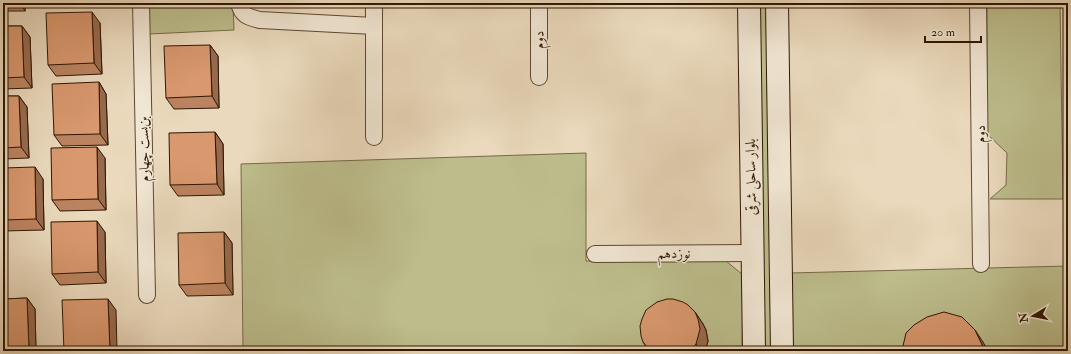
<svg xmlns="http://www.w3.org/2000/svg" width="1071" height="354" viewBox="0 0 1071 354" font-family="'IM FELL Double Pica',Amiri,serif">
	<rect width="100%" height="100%" fill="#ead9bc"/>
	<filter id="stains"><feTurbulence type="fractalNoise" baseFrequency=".005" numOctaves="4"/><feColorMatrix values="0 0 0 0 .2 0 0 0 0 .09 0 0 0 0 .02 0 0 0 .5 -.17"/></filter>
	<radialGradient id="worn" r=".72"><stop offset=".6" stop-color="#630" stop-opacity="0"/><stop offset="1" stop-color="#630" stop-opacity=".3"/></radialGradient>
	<g fill="#bdbd8c" stroke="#766a47">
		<path d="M149,3H233L234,30L149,34Z"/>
		<path d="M758,3H764L766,5L771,351H761Z"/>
		<path d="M987,3H1060L1063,199H990L1006,185L1007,153L987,134Z"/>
		<path d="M586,153V261H726L743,275L742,351H243L241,164Z"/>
		<path d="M1068,266V351H791L790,273Z"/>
	</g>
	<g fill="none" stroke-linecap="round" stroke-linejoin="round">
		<g stroke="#5d4830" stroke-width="18">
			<g id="street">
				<path d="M141,3L147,295"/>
				<path d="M239,3C242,16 248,17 260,20L374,26"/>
				<path d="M539,3V77"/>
				<path d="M978,3L981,264"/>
				<path d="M374,137V3"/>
				<path d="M595,254L752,253"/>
			</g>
		</g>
		<g stroke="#2e1702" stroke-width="24">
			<g id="secondary">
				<path d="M749,3L754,351"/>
				<path d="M777,3L782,351"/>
			</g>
		</g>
		<use href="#street" stroke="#f1e6d3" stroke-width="16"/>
		<use href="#secondary" stroke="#f1e6d3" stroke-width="22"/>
	</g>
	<g fill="#bb835f" stroke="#2e1702">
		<rect x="3" y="3" width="22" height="8"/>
		<path d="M60,3H79L61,4Z"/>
		<path d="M465,3H514V6L468,7Z"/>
		<path d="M100,23L102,74L56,76L48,65Z"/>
		<path d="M3,26H22L30,37L32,88L3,89Z"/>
		<path d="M210,45L218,56L219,108L174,109L166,98Z"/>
		<path d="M99,82L106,94L108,145L62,146L54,135Z"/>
		<path d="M3,96H19L27,107L29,158L3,159Z"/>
		<path d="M215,132L223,144L224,195L178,196L170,185Z"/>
		<path d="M105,158L106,210L60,211L52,200Z"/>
		<path d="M3,168L43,179L44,230L3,231Z"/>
		<path d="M105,232L106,283L60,285L52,274Z"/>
		<path d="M224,232L232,243L233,295L187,296L179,285Z"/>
		<path d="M27,298L35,309L36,351H3V299Z"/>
		<path d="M695,312L703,324L706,330L708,341L705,351H649L643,342Z"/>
	</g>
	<g fill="#986a4d" stroke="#2e1702">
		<path d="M20,3H25V11Z"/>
		<path d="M92,12L100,23L102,74L94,63Z"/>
		<path d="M22,26L30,37L32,88L24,77Z"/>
		<path d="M210,45L218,56L219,108L212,96Z"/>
		<path d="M99,82L106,94L108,145L100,134Z"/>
		<path d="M19,96L27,107L29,158L21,147Z"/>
		<path d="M215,132L223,144L224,195L217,184Z"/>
		<path d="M97,147L105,158L106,210L98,199Z"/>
		<path d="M35,167L43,179L44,230L36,219Z"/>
		<path d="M97,221L105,232L106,283L98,272Z"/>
		<path d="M224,232L232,243L233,295L225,283Z"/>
		<path d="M27,298L35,309L36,351H30L29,350Z"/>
		<path d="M108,299L116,310L117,351H110Z"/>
		<path d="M695,312L703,324L706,330L708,341L705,351H701L696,344Z"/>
		<path d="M975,330L983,342L988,351H985Z"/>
	</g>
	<g fill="#d9986e" stroke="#2e1702">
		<path d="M92,12L94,63L48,65L46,13Z"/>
		<path d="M3,26H22L24,77L3,78Z"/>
		<path d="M210,45L212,96L166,98L164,46Z"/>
		<path d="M99,82L100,134L54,135L52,84Z"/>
		<path d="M3,96H19L21,147L3,148Z"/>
		<path d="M215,132L217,184L170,185L169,133Z"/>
		<path d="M97,147L98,199L52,200L51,148Z"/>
		<path d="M35,167L36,219L3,220V168Z"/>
		<path d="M97,221L98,272L52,274L51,222Z"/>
		<path d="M224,232L225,283L179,285L178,233Z"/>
		<path d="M27,298L29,350H3V299Z"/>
		<path d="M108,299L110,351H64L62,300Z"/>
		<path d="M667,299H673L683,302L688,305L695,312L698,319L700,329L696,344L689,351H650L643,342L641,336L640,326L642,319L646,310L657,302Z"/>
		<path d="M944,312L962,317L975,330L985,351H903V346L906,333L914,325L927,317Z"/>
	</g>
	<g text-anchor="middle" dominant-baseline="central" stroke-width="3" stroke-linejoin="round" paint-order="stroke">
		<g font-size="14" fill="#2e1702" stroke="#f1e6d3">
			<text transform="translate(539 40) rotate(-91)">دوم</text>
			<text transform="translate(980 134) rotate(-90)">دوم</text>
			<text transform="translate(144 149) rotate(-91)">بن‌بست چهارم</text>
			<text transform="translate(751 177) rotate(-91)">بلوار ساحلی شرقی</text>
			<text x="674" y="253">نوزدهم</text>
		</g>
	</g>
	<rect width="1071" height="354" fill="none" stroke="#ead9bc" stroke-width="16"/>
	<rect x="4" y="4" width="1063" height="346" fill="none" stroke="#2e1702" stroke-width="2"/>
	<rect x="8" y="8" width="1055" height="338" fill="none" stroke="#2e1702"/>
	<g transform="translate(1033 316) rotate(260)" stroke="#f1e6d3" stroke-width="3" paint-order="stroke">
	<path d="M0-3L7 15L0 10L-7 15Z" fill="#2e1702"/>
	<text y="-6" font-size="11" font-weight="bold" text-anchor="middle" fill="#2e1702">N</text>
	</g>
	<path d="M925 36v6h56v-6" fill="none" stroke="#2e1702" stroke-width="2"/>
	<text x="931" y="36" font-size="12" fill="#2e1702" stroke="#f1e6d3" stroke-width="3" paint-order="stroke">20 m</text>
	<rect width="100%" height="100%" filter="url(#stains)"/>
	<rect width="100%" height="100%" fill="url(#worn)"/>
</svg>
